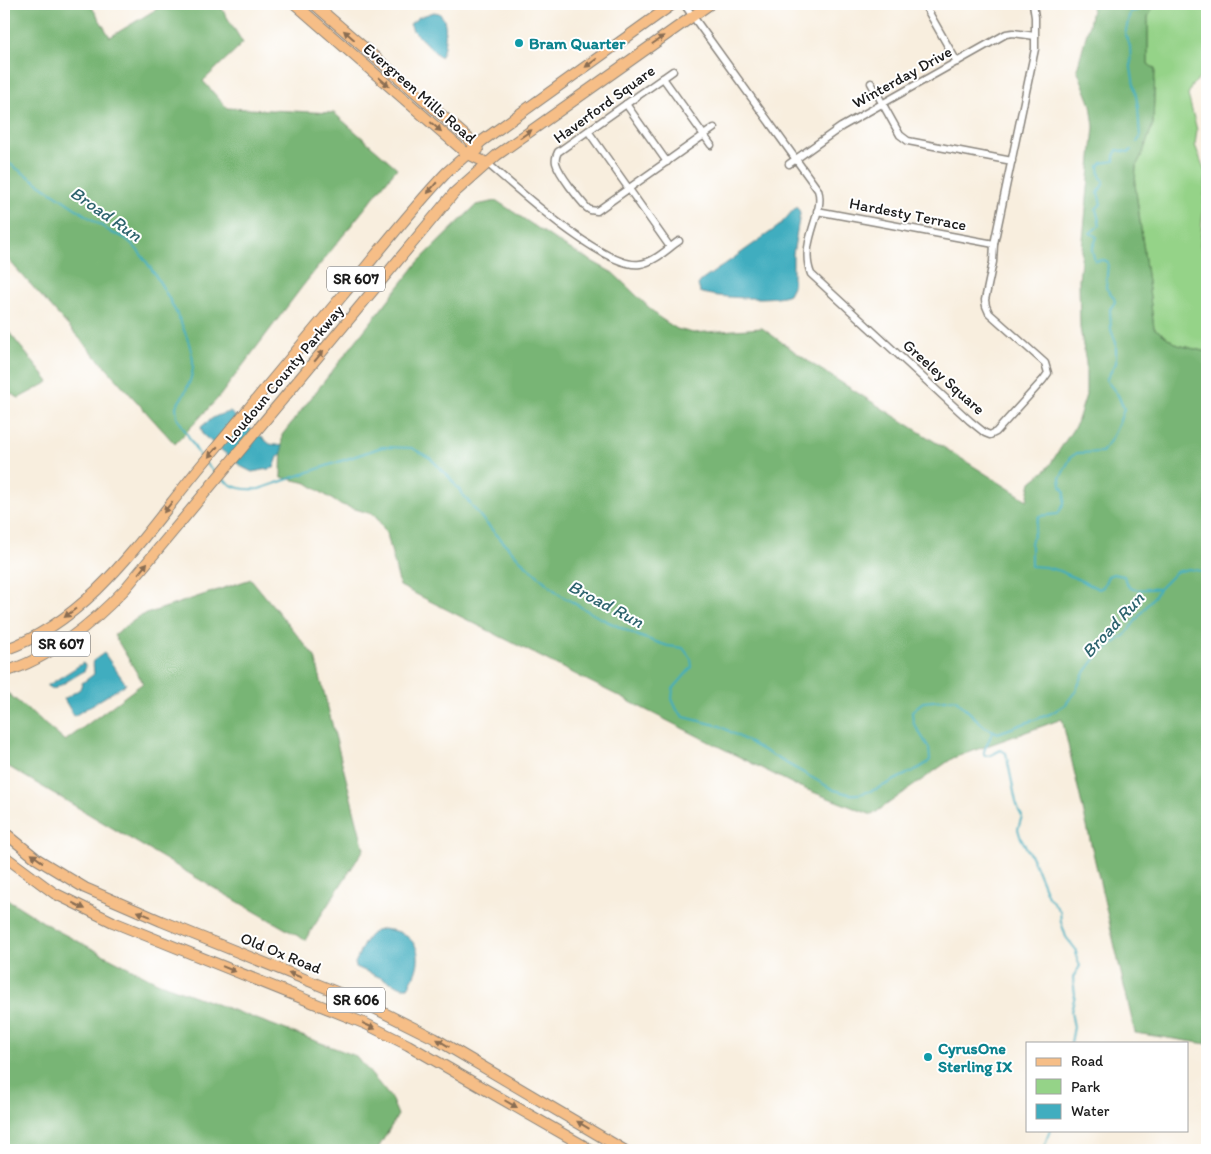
<svg xmlns="http://www.w3.org/2000/svg" width="1211" height="1154" viewBox="0 0 1211 1154" font-family="Itim,sans-serif">
	<rect width="100%" height="100%" fill="#fff"/>
	<filter id="ink" filterUnits="userSpaceOnUse"><feTurbulence type="fractalNoise" baseFrequency=".02" numOctaves="2"/><feDisplacementMap in="SourceGraphic" scale="10" xChannelSelector="R" yChannelSelector="G"/><feConvolveMatrix kernelMatrix="1 2 1 2 8 2 1 2 1" color-interpolation-filters="sRGB"/></filter>
	<filter id="wash" filterUnits="userSpaceOnUse"><feTurbulence type="fractalNoise" baseFrequency=".0096" numOctaves="4" result="noise"/><feDisplacementMap in="SourceGraphic" scale="20" xChannelSelector="R" yChannelSelector="G"/><feGaussianBlur stdDeviation="1.12" result="paint"/><feColorMatrix in="noise" values="0 0 0 0 0 0 0 0 0 0 0 0 0 0 0 0 0 1.4 0 .05"/><feComposite in="paint" operator="in"/></filter>
	<g filter="url(#wash)">
		<rect width="100%" height="100%" fill="#f8eede"/>
		<path fill="#95d388" stroke="#587852" d="M1155,4H1207V72L1192,85L1188,95L1197,130L1195,145L1206,174L1200,246L1207,262V352L1178,345L1154,328L1135,184L1136,166L1142,155L1153,124L1155,69L1148,64V17Z"/>
		<g fill="#78b574" stroke="#4a6848">
			<path d="M4,4H90L110,37L165,4H219L243,43L203,81L227,108L334,113L397,168L302,287L219,397L175,444L4,255Z"/>
			<path d="M1093,4H1155L1148,17V64L1155,69L1153,124L1142,155L1136,166L1135,184L1154,328L1178,345L1207,352V1044L1135,1033L1062,719L953,758L872,815L795,785L400,586L387,534L375,515L339,504L307,483L281,477L282,435L344,356L419,261L476,205L497,201L563,245L613,273L660,318L677,329L693,333L762,328L812,364L1027,500L1031,482L1047,469L1077,423L1086,395V363L1080,328L1079,280L1094,127L1091,105L1077,69L1089,25Z"/>
			<path d="M4,326L49,382L19,398L4,390Z"/>
			<path d="M251,579L315,657L364,849L305,940L207,884L4,764V690L65,741L143,683L114,635L140,616Z"/>
			<path d="M4,897L54,929L157,982L356,1056L391,1098L398,1115L377,1150H4Z"/>
		</g>
		<g fill="#41adbf" stroke="#2e646e">
			<path d="M434,12L439,13C440,14 443,17 444,20C447,27 445,52 440,57L413,31L410,24L419,17Z"/>
			<path d="M796,207L799,210L800,214L793,254V286L789,294C776,301 713,298 700,292L698,285L701,281L779,226Z"/>
			<path d="M230,412L270,444L282,446V453L278,457L274,468L252,472L242,467L203,435L201,427C210,419 218,414 230,412Z"/>
			<path d="M104,653L126,684L74,716L64,699L80,689L82,683L94,674L93,661Z"/>
			<path d="M83,663L86,667L84,671L56,688L52,689L47,686Z"/>
			<path d="M383,929C388,930 394,930 399,932C425,943 421,967 408,987H402L356,967L355,963C362,949 366,931 383,929Z"/>
		</g>
		<g fill="none" stroke-linecap="round" stroke-linejoin="round">
			<g stroke="#41adbf" stroke-width="2">
				<path d="M1137,142L1140,138L1138,107L1131,68L1130,46L1125,35L1130,12L1142,9L1144,4"/>
				<path d="M1132,150L1128,152L1117,150L1114,156V161L1102,163L1099,166L1100,176L1104,182L1098,193L1101,204L1096,209L1100,225L1090,233L1097,237L1092,250L1095,261L1104,260L1108,262L1106,288L1114,298L1115,302L1110,309L1111,330L1116,343V363L1106,380L1118,395L1124,409C1119,425 1113,439 1102,452L1077,453L1071,457L1060,478L1061,486L1065,493L1064,503L1058,514L1039,516L1031,543V566L1045,567L1060,571L1099,589L1103,587L1108,576L1113,574L1124,576C1128,597 1143,587 1159,589"/>
				<path d="M4,160L112,233C116,235 122,236 126,239C148,254 194,337 193,364C193,380 185,394 176,406L177,417L201,458"/>
				<path d="M206,464L217,474"/>
				<path d="M223,479C234,489 244,490 259,489L382,447L412,448L430,458L449,477L484,521L520,560L560,595L600,618L641,637L668,646L683,648L691,659L692,667L673,689L672,699L677,710L684,717L720,726L834,790C839,791 844,793 849,794C870,796 889,782 907,774C916,769 923,768 930,760L929,748L913,722L912,711L923,702L955,699L985,727L998,733L1050,714L1066,704L1075,692L1083,675L1098,655L1125,635L1160,588L1176,572L1189,569L1207,572"/>
				<path d="M993,731L984,751V755L989,756L1001,750L1006,753L1016,802L1019,811L1022,816L1018,829L1020,836L1033,860L1048,896L1060,911L1061,922L1066,937L1077,951L1076,956L1080,966L1073,977L1075,995L1071,1012L1074,1027L1071,1043"/>
				<path d="M1043,1150L1050,1130"/>
			</g>
		</g>
	</g>
	<g filter="url(#ink)">
		<g fill="none" stroke-linecap="round" stroke-linejoin="round">
			<g stroke="#8a857d" stroke-width="9">
				<g id="street">
					<path d="M684,4L818,190C826,212 798,242 811,274L970,421L985,433L990,435L996,432L1043,380L1048,373L1045,363L989,313L986,306L985,300L993,262L994,244L1035,49V17L1033,4"/>
					<path d="M924,4L957,62"/>
					<path d="M673,71L558,152C556,156 555,159 556,163C559,174 579,199 587,208L590,210L597,211L714,128"/>
					<path d="M663,78L711,145"/>
					<path d="M871,83L900,135L908,141L1012,161"/>
					<path d="M626,104L667,162"/>
					<path d="M588,131L670,247"/>
					<path d="M487,163C514,186 605,270 640,264C655,262 667,249 679,241"/>
					<path d="M789,164L841,127L1006,34L1013,33L1035,36"/>
					<path d="M817,211L994,244"/>
				</g>
			</g>
			<g stroke="#8a857d" stroke-width="12">
				<g id="primary">
					<path d="M295,4L466,153L487,163"/>
					<path d="M314,4L468,138L478,150"/>
					<path d="M4,650C91,620 144,535 200,467C247,410 295,353 342,296C377,254 410,211 447,172L482,141L673,4"/>
					<path d="M4,672C49,659 93,623 125,589L454,193L497,155L710,4"/>
					<path d="M4,832L37,859L85,888L161,921L366,1004L434,1038L624,1150"/>
					<path d="M4,856L54,893L113,922L366,1024L408,1045L591,1150"/>
				</g>
			</g>
			<use href="#street" stroke="#fff" stroke-width="6"/>
			<use href="#primary" stroke="#f6be87" stroke-width="10"/>
		</g>
		<defs><path id="oneway-solid" d="M-6-.8H1V-3.2L6.5 0L1 3.2V.8H-6Z" transform="scale(1.25)"/></defs>
		<g fill="#896d52">
			<use href="#oneway-solid" transform="translate(349 35) rotate(-139)"/>
			<use href="#oneway-solid" transform="translate(658 40) rotate(-35)"/>
			<use href="#oneway-solid" transform="translate(591 63) rotate(144)"/>
			<use href="#oneway-solid" transform="translate(384 82) rotate(41)"/>
			<use href="#oneway-solid" transform="translate(436 127) rotate(41)"/>
			<use href="#oneway-solid" transform="translate(526 134) rotate(-35)"/>
			<use href="#oneway-solid" transform="translate(432 188) rotate(130)"/>
			<use href="#oneway-solid" transform="translate(319 356) rotate(-50)"/>
			<use href="#oneway-solid" transform="translate(213 452) rotate(130)"/>
			<use href="#oneway-solid" transform="translate(168 507) rotate(128)"/>
			<use href="#oneway-solid" transform="translate(143 568) rotate(-51)"/>
			<use href="#oneway-solid" transform="translate(70 613) rotate(143)"/>
			<use href="#oneway-solid" transform="translate(37 858) rotate(-144)"/>
			<use href="#oneway-solid" transform="translate(79 906) rotate(26)"/>
			<use href="#oneway-solid" transform="translate(144 914) rotate(-157)"/>
			<use href="#oneway-solid" transform="translate(229 969) rotate(22)"/>
			<use href="#oneway-solid" transform="translate(295 975) rotate(-158)"/>
			<use href="#oneway-solid" transform="translate(369 1026) rotate(25)"/>
			<use href="#oneway-solid" transform="translate(443 1043) rotate(-149)"/>
			<use href="#oneway-solid" transform="translate(511 1104) rotate(30)"/>
			<use href="#oneway-solid" transform="translate(583 1125) rotate(-149)"/>
		</g>
	</g>
	<g fill="#0f9aa8" stroke="#fff" stroke-width="2">
		<circle cx="519" cy="43" r="5"/>
		<circle cx="928" cy="1057" r="5"/>
	</g>
	<g text-anchor="middle" dominant-baseline="central" stroke-width="4" stroke-linejoin="round" paint-order="stroke">
		<g fill="#fff" stroke="#606060" stroke-width="1">
			<rect x="327" y="266.5" width="58" height="25" rx="4"/>
			<rect x="32" y="631.5" width="58" height="25" rx="4"/>
			<rect x="327" y="987.5" width="58" height="25" rx="4"/>
		</g>
		<g font-size="15" font-weight="bold" fill="#1c1c1c">
			<text x="356" y="279">SR 607</text>
			<text x="61" y="644">SR 607</text>
			<text x="356" y="1000">SR 606</text>
		</g>
		<g font-size="16" font-weight="bold" fill="#0d838f" stroke="#fff" text-anchor="start">
			<text x="529" y="43">Bram Quarter</text>
			<text x="938" y="1048">CyrusOne<tspan x="938" dy="18">Sterling IX</tspan></text>
		</g>
		<g font-size="16" fill="#1c1c1c" stroke="#fff">
			<text transform="translate(902 77) rotate(-29)">Winterday Drive</text>
			<text transform="translate(420 93) rotate(41)">Evergreen Mills Road</text>
			<text transform="translate(604 104) rotate(-36)">Haverford Square</text>
			<text transform="translate(908 214) rotate(11)">Hardesty Terrace</text>
			<text transform="translate(284 374) rotate(-50)">Loudoun County Parkway</text>
			<text transform="translate(944 377) rotate(42)">Greeley Square</text>
			<text transform="translate(281 953) rotate(22)">Old Ox Road</text>
		</g>
		<g font-size="18" font-style="italic" fill="#2e646e" stroke="#fff">
			<text transform="translate(106 214) rotate(35)">Broad Run</text>
			<text transform="translate(606 604) rotate(28)">Broad Run</text>
			<text transform="translate(1113 625) rotate(-47)">Broad Run</text>
		</g>
	</g>
	<rect width="1211" height="1154" fill="none" stroke="#fff" stroke-width="20"/>
	<rect x="1026" y="1042" width="162" height="90" fill="#ffffff" stroke="#a4a4a4"/>
	<rect x="1036" y="1058" width="25" height="8" fill="#f6be87" stroke="#a4a4a4"/>
	<text x="1071" y="1066" font-size="15" fill="#1c1c1c">Road</text>
	<rect x="1036" y="1079" width="25" height="15" fill="#95d388" stroke="#a4a4a4"/>
	<text x="1071" y="1092" font-size="15" fill="#1c1c1c">Park</text>
	<rect x="1036" y="1104" width="25" height="15" fill="#41adbf" stroke="#a4a4a4"/>
	<text x="1071" y="1116" font-size="15" fill="#1c1c1c">Water</text>
</svg>
